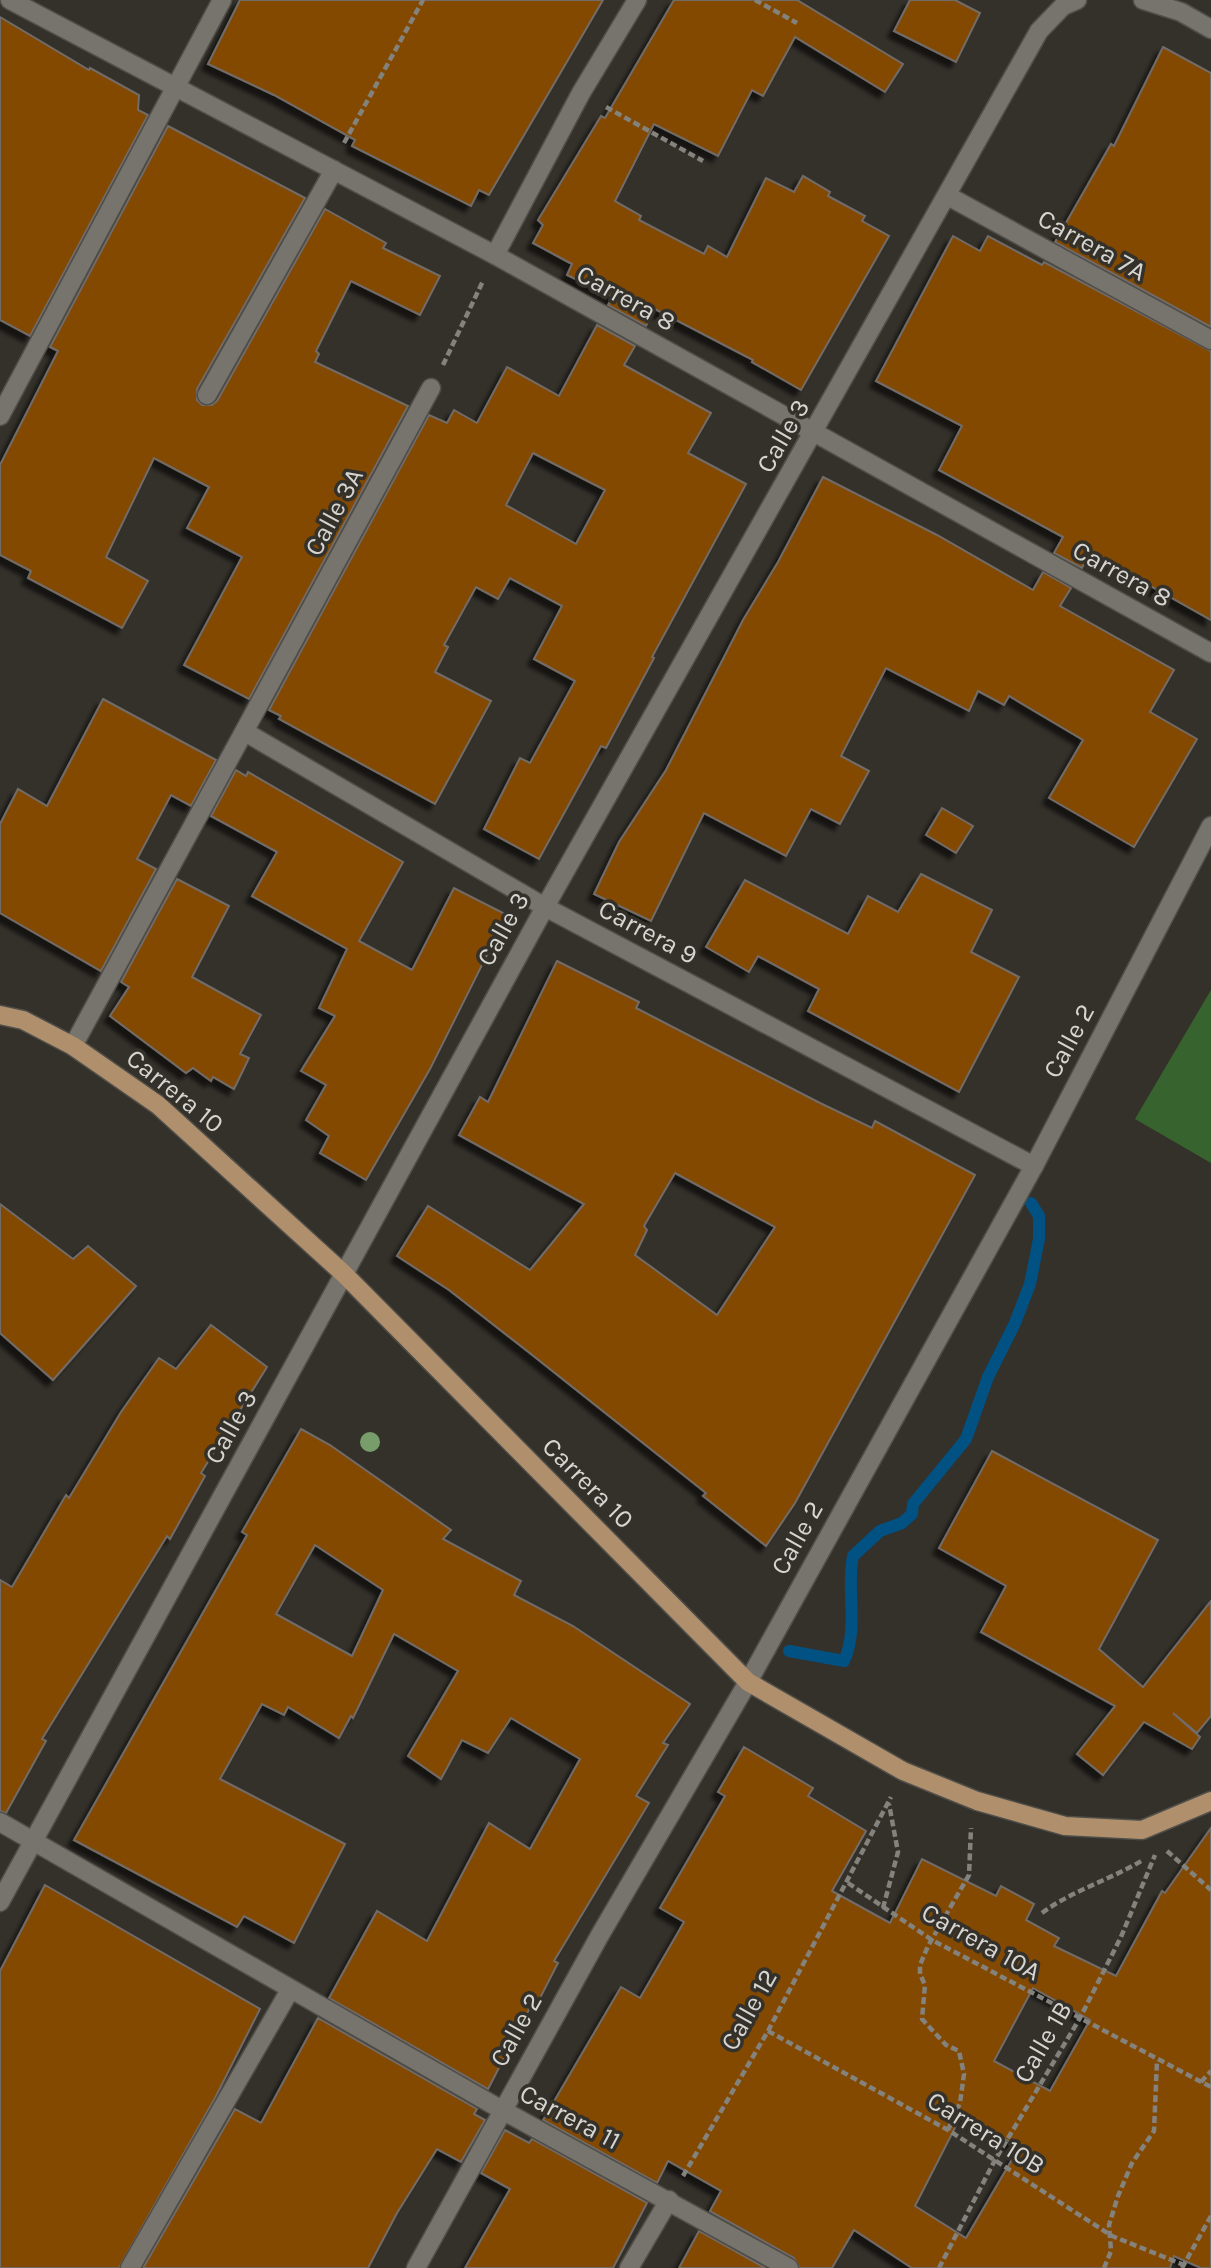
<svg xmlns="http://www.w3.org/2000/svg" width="1211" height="2268" viewBox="0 0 1211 2268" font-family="Karla,sans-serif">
	<defs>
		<filter id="shadow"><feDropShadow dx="-6" dy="6" stdDeviation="2" flood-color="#0009"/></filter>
	</defs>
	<rect width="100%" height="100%" fill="#34312b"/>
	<path fill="#37642e" d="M1211,990V1163L1135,1119Z"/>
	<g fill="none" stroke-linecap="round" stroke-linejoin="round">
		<path stroke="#015183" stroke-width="12" d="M789,1651L844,1661C859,1628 846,1591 853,1556L880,1531L902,1523L912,1514L913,1504L966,1439L988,1377L1015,1323L1030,1284L1039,1239V1216L1031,1203"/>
	</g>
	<g fill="#834805" stroke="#726c67" stroke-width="2" fill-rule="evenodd" filter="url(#shadow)">
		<path d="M240,0H603L489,195L479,190L471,206L352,146L355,140L274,95L208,64Z"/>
		<path d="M674,0H797L903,64L885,92L795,37L763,96L752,90L718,156L654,124L615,201L641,216L639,220L704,254L708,246L727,257L766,178L794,192L803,176L830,192L828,196L865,216L862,221L889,236L801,390L752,362L753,360L655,309L646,326L608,305L613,297L567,275L572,264L533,243L543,225L538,220L601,116L605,118Z"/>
		<path d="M910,0H955L980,13L956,62L894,31Z"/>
		<path d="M0,17L89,70L90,68L139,95L138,110L148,115L30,336L0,320Z"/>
		<path d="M1163,47L1211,73V327L1055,242L1111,144L1114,146Z"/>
		<path d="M168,126L305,198L197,389V400L202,405H212L217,401L325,209L386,243L383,248L440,276L420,315L351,281L316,351L319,354L315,362L408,406L249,699L184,665L242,557L187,528L209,487L154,458L106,557L148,581L122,628L28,578L31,571L0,555V465L58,351L50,347Z"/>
		<path d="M953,236L980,251L988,236L1042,265L1044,262L1211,351V620L1090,552L1082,568L1054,553L1063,537L939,470L962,426L876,381Z"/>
		<path d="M597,325L635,346L624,365L711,413L688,453L746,484L652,657L654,658L606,748L601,746L539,859L484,829L520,758L530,763L575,681L534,659L562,606L510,578L498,599L476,587L444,645L448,647L435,672L491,701L435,804L279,719L281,716L269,710L429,415L447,423L454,410L477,423L507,367L559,396ZM533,453L605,490L576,544L506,505Z"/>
		<path d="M823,477L937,535L1033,590L1043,572L1071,588L1060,606L1174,670L1150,712L1197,739L1134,847L1049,798L1083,740L1009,696L1004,705L978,691L969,711L886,668L841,756L869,771L840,824L811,809L786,856L704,813L651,921L594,894L619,842L666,770L743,620L778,562Z"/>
		<path d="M103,699L216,760L191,806L171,795L137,859L156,869L101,971L0,913V824L18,789L47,806Z"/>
		<path d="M236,770L246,776L248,772L403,862L359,941L412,970L454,888L507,915L430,1069L366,1180L320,1153L329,1136L306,1120L326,1085L301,1071L335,1016L319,1008L347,949L252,896L277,852L211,816Z"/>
		<path d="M942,808L973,826L956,853L926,835Z"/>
		<path d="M921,874L992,910L971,952L1019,977L959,1092L808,1011L819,989L758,956L749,972L706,947L745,880L848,934L868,896L898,912Z"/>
		<path d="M177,879L229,906L192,977L261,1015L240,1054L249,1058L234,1089L213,1077L211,1081L193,1068L186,1073L110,1016L129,987L121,982Z"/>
		<path d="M557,961L639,1002L636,1008L820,1103L872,1128L875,1121L975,1175L795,1503L766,1546L703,1496L706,1493L531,1354L449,1290L397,1256L428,1206L530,1270L584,1204L459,1135L480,1097L488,1102ZM675,1173L775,1227L717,1315L635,1255L647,1230L644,1226Z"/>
		<path d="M0,1204L73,1259L88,1246L136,1286L53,1380L0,1333Z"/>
		<path d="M211,1325L267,1367L201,1473L205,1476L170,1539L167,1536L42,1739L46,1741L6,1813L0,1811V1580L12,1587L66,1495L69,1498L121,1412L159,1358L176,1369Z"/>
		<path d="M301,1429L330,1445L451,1530L443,1539L521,1581L514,1595L573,1626L690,1704L663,1743L668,1745L636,1796L649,1803L554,1961L558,1963L539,2000L535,1998L488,2089L329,1998L377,1911L427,1941L489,1823L530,1849L580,1759L511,1718L488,1753L462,1740L441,1779L408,1756L458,1671L394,1634L353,1718L351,1716L339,1738L288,1707L284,1715L262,1704L220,1779L345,1844L294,1943L244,1916L237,1927L74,1840L247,1535L242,1532ZM315,1545L383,1590L352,1656L276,1614Z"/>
		<path d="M992,1451L1158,1540L1099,1649L1143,1687L1211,1601V1716L1197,1733L1173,1713L1200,1737L1192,1749L1144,1722L1103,1775L1077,1754L1115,1706L981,1632L1006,1586L939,1548Z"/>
		<path d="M744,1747L813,1788L808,1796L866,1831L832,1891L890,1923L922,1859L996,1896L1001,1886L1034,1904L1026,1920L1059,1938L1054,1946L1116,1976L1162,1891L1165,1893L1211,1828V2268H1201L1174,2256L1170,2268H912L854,2230L832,2268H800L794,2258L710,2211L721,2191L668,2161L657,2183L543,2120L621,1987L640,1998L684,1922L660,1908L725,1796L718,1792ZM1033,1988L1090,2020L1050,2091L994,2061ZM961,2116L1016,2145L1014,2149L1017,2151L966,2238L915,2206Z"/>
		<path d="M45,1885L260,2009L215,2098L119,2268H0V1971Z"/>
		<path d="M318,2018L477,2109L474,2114L485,2120L461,2162L437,2149L397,2213L368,2268H143L235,2109L261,2123Z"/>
		<path d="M505,2130L529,2143L532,2139L647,2203L613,2268H465L510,2189L481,2173Z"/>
		<path d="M699,2231L765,2268H679Z"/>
	</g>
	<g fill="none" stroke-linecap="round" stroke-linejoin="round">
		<g stroke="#504e49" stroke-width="21">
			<g id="minor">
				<path d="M10,0L495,255L1211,653"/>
				<path d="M1143,0L1181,12L1211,29"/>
				<path d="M948,196L1211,340"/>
				<path d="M495,255L581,93L637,0"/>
				<path d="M207,395L334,170"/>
				<path d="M0,416L222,0"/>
				<path d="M245,732L545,907L1034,1166"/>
				<path d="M73,1046L431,388"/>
				<path d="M0,1822L502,2110L789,2268"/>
				<path d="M0,1902L545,907L1039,31L1063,6L1077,0"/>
				<path d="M130,2268L290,1990"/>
				<path d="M416,2268L600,1935L748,1682L1034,1166L1211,826"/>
				<path d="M629,2268L669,2200"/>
			</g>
		</g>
		<g stroke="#504e49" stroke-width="21">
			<path id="primary" d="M0,1015L23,1020L73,1046L158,1105L344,1274L748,1682L903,1771L977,1801L1065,1826L1142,1830L1211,1801"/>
		</g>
		<g stroke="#84827d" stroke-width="4.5" stroke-dasharray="7 3.5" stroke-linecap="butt">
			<path d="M755,0L797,23"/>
			<path d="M606,107L703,161"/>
			<path d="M344,143L423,0"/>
			<path d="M443,365L483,281"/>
			<path d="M1167,1851L1211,1890"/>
			<path d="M848,1883L932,1940L1211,2087"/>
			<path d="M883,1908L898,1852L889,1804"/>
			<path d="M1042,1913C1073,1890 1110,1880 1143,1860"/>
			<path d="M768,2031L948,2130L1112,2236L1184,2265"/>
			<path d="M1201,2082L1211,2071"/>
			<path d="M948,2130L960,2103L964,2074L959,2051L946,2045L922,2019L925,1985L920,1974V1965L928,1946L969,1875L971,1828"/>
			<path d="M683,2176L768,2031L891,1797"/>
			<path d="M939,2268L995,2160L1080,2018L1121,1937L1155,1855"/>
			<path d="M1104,2268L1111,2251L1109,2225L1118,2196L1132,2163L1154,2131L1157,2060"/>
			<path d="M1182,2268L1211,2216"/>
		</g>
		<use href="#minor" stroke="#77736d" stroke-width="18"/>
		<use href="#primary" stroke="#af8f6c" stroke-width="18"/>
	</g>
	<circle fill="#779d6b" cx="370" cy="1442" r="10"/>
	<g text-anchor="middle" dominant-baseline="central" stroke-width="7" stroke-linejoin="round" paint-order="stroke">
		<g font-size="26" fill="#d7d5d1" stroke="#34312b">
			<text transform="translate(1092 245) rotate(29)">Carrera 7A</text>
			<text transform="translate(626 298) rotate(29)">Carrera 8</text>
			<text transform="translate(783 436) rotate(-60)">Calle 3</text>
			<text transform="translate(334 512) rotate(-62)">Calle 3A</text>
			<text transform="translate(1122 574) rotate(29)">Carrera 8</text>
			<text transform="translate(503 929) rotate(-61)">Calle 3</text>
			<text transform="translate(648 932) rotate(28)">Carrera 9</text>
			<text transform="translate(1069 1041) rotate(-62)">Calle 2</text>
			<text transform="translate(175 1091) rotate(39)">Carrera 10</text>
			<text transform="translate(231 1427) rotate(-61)">Calle 3</text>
			<text transform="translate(588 1483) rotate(45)">Carrera 10</text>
			<text transform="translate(797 1538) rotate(-61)">Calle 2</text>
			<text transform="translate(981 1942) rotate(29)">Carrera 10A</text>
			<text transform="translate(749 2010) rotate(-61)">Calle 12</text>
			<text transform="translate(516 2030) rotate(-61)">Calle 2</text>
			<text transform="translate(1043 2042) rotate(-60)">Calle 1B</text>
			<text transform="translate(570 2117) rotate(28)">Carrera 11</text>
			<text transform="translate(986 2133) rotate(32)">Carrera 10B</text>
		</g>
	</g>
</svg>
